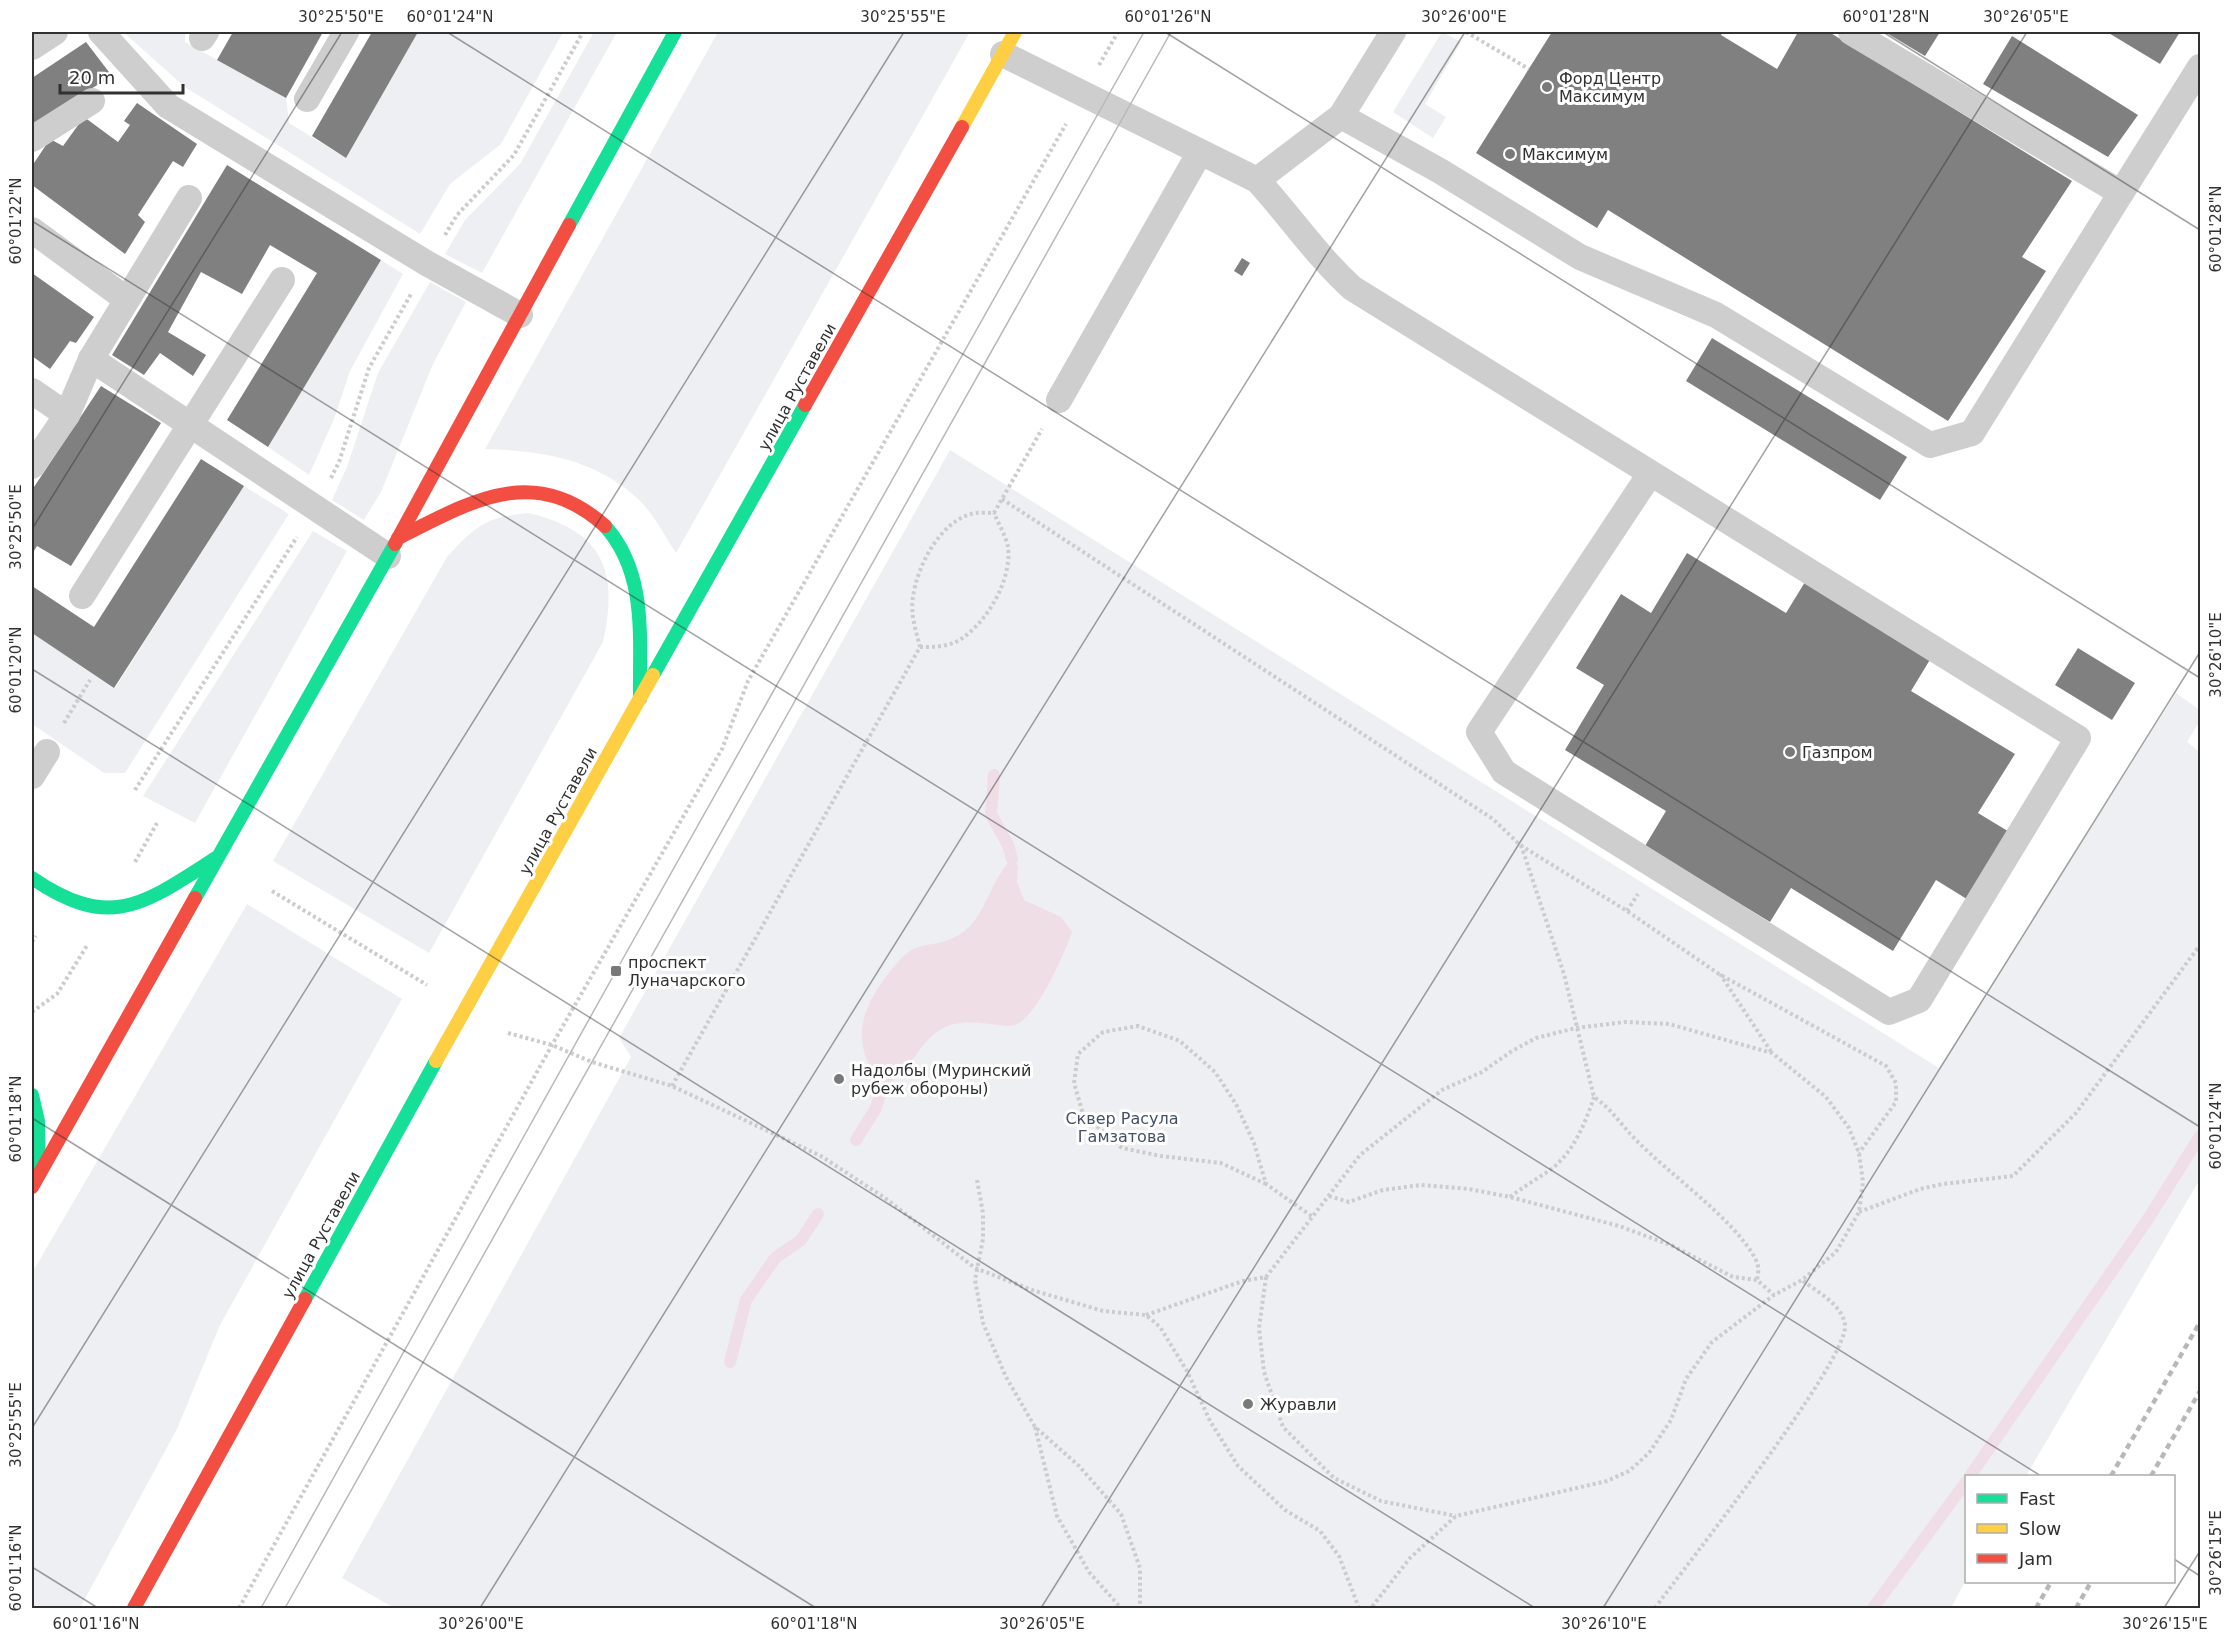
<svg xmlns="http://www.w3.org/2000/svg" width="2232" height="1640" viewBox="0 0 2232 1640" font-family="'DejaVu Sans',sans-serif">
	<rect width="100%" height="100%" fill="#fff"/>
	<g fill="#edeff3">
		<path d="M123,32H185V42L286,98L289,123L346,158L418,32H563L501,144L450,184L420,234L185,87Z"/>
		<path d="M594,32H617L482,273L445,254L465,220L520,164Z"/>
		<path d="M718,32H970L676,553C664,535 652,511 636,497C592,458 541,451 485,449Z"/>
		<path d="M1442,32L1461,42L1425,104L1446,117L1433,138L1393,112Z"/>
		<path d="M381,260L403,274L350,371L334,419L309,475L268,447Z"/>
		<path d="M430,282L466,302L433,364L381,492L364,520L332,500L347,467L378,373Z"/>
		<path d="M950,450L1939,1068L2176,693L2200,710V721L2187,742L2200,752V1179L2026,1476H1966V1580L1951,1608H394L342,1578L631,1057L619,1038Z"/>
		<path d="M244,486L289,514L125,773H104L32,724V633L115,688Z"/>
		<path d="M529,513C603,531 619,571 603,642L429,953L273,861L447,557C476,525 486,517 529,513Z"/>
		<path d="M313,531L347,551L195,823L143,796Z"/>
		<path d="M247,904L402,999L220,1325L177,1429L80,1608H32V1273Z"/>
	</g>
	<path fill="#f0dee6" d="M1012,859L1018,866L1017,882L1024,900L1061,917L1072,932C1065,952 1034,1026 1010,1026C987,1025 960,1016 938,1031C916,1046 908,1078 883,1085C853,1050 857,1018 882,982C890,972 899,958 910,951C927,941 948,947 968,928C987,910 992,878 1012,859Z"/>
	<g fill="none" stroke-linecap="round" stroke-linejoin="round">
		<g stroke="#f0dee6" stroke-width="12">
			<path d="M994,775L991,814L1008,845L1012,859"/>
			<path d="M856,1140L876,1108L883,1085"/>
			<path d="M730,1362L746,1300L775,1258L801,1240L818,1214"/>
			<path d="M1970,1476L2148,1219L2200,1136"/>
			<path d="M1873,1608L1966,1482"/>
		</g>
	</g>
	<g fill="#808080">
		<path d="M233,32H323L286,98L217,60Z"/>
		<path d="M372,32H418L346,158L312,136Z"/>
		<path d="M1552,32H1723L1721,35L1777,69L1798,32H1829L2072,181L2022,257L2046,271L1948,421L1608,210L1597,228L1476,153Z"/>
		<path d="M1885,32H1940L1925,56Z"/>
		<path d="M2107,32H2180L2160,64Z"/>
		<path d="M2012,36L2138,115L2108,157L1983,84Z"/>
		<path d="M86,42L112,76L32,125V78Z"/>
		<path d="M137,103L197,144L183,167L173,161L138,215L145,222L125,254L32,185V166L50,139L63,146L84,117L118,142L130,125L124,121Z"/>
		<path d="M227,165L381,260L268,447L227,420L317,273L270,245L242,294L201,272L168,332L206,355L193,376L160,353L144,375L112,355Z"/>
		<path d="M1242,258L1250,263L1242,276L1234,271Z"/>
		<path d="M32,273L94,317L76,343L70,341L50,369L32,356Z"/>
		<path d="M1712,338L1907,457L1880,500L1686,381Z"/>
		<path d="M101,386L161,423L71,566L37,546L32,554V490Z"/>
		<path d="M201,459L244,486L114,688L32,633V586L94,627Z"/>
		<path d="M1687,553L1786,613L1805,582L1931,658L1911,691L2015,754L1978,813L2011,833L1970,901L1936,880L1893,951L1791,888L1770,922L1645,846L1666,811L1565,750L1604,685L1576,668L1621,594L1651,613Z"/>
		<path d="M2078,648L2135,683L2112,720L2055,685Z"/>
	</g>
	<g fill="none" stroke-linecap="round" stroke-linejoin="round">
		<g stroke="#ccc" stroke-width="4" stroke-dasharray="3 3" stroke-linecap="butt">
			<path d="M1466,32L1529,69"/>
			<path d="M1099,65L1118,32"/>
			<path d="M445,235L457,215L514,155L583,32"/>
			<path d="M331,478L339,462L369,368L411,294"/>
			<path d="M1002,499L1493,819L1520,845L1627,911L1719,974L1886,1066L1896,1083V1102L1859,1153"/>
			<path d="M920,647C934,647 949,647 961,639C987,622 1012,580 1008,547C1006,536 998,523 994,513"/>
			<path d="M64,723L90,680"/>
			<path d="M135,790L297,537"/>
			<path d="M1521,845L1564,974L1594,1097C1612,1109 1621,1125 1636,1140C1669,1174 1733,1218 1755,1258C1759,1266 1759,1271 1757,1280"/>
			<path d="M135,862L157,823"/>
			<path d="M272,891L427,985"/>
			<path d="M1627,911L1638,894"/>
			<path d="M32,942L36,936"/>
			<path d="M1720,974L1772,1053"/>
			<path d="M32,1012L57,994L88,944"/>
			<path d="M508,1033L552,1045L592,1062L672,1086L821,1156L885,1198L975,1268L1032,1290L1103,1311L1146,1315L1160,1327L1187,1371L1210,1421L1238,1466L1285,1510L1320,1531L1339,1556L1359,1608"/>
			<path d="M672,1086L920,647C916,631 910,614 913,597C917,567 939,523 971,514C978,512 987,513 994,513L1042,429"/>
			<path d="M977,1180L983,1213V1239L975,1280L983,1323L1006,1377L1035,1427L1079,1466L1121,1514L1140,1568V1608"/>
			<path d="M1266,1184L1221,1163L1161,1156L1122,1148L1083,1114L1074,1083L1078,1054L1103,1032L1138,1026L1180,1041L1215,1072L1236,1104L1254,1143L1266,1184L1313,1217"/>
			<path d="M1329,1196L1349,1202L1383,1190L1421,1185L1469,1189L1510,1197L1619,1226L1673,1246L1733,1277L1757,1280L1774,1295"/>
			<path d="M1510,1197C1523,1187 1537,1179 1550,1170C1573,1153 1585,1124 1594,1097"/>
			<path d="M1859,1212L1920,1189L1943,1184L2013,1176L2076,1113L2200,945"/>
			<path d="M1266,1277L1259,1328L1264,1372L1283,1427L1334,1478L1381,1501L1456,1516"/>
			<path d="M1146,1315L1243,1281L1266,1277L1360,1155L1442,1090L1482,1072L1512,1051L1536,1038L1576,1028L1625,1022L1669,1024L1772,1053L1826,1097L1849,1128L1859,1153L1863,1182L1859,1212L1836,1252L1802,1280L1774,1295L1712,1342L1686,1379L1671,1420L1649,1453L1629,1471L1607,1481L1456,1516L1410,1558L1371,1608"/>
			<path d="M1035,1427L1057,1516L1089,1572L1121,1608"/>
			<path d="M239,1608L552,1045L722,749L748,681L1066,124"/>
			<path d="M1655,1608C1684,1568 1849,1360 1845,1325C1842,1304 1817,1292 1802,1280"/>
		</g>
		<g stroke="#cecece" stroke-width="26">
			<path d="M101,32L168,106L428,264L520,315"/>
			<path d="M202,38L206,32"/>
			<path d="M32,47L55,32"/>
			<path d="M1003,54L1257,180L1341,116L1393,32"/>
			<path d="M307,99L346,32"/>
			<path d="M1341,116L1440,171L1580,257L1716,315L1930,445L1972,433L2121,193L1851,32"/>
			<path d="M32,139L92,101"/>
			<path d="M1257,180C1290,216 1316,255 1352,288L2078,738L1919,1000L1889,1012L1504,772L1479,732L1650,474"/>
			<path d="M2121,193L2200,67"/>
			<path d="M32,230L126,299"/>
			<path d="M91,359L388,556"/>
			<path d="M32,391L67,415"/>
			<path d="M1059,400L1200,152"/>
			<path d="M32,466L67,415L91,359L189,198"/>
			<path d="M82,596L282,280"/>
			<path d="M32,776L47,752"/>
		</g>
		<g stroke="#16e098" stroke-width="14">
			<path d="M569,225L675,32"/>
			<path d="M605,526C648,574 639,639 640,699"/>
			<path d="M653,675L805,405"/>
			<path d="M32,878C111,932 144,904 216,858"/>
			<path d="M195,898L395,544"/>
			<path d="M32,1095L38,1121L39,1174"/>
			<path d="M305,1299L436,1061"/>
		</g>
		<g stroke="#ffcf43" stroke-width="14">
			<path d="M962,127L1015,32"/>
			<path d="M436,1061L653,675"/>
		</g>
		<g stroke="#f24e42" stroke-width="14">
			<path d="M805,405L962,127"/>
			<path d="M398,538C470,502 534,462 605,526"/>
			<path d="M395,544L569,225"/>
			<path d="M32,1187L195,898"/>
			<path d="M134,1608L305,1299"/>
		</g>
		<g stroke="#b8b8b8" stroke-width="1.5">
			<path d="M261,1608L616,971L1144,32"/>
			<path d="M285,1608L1171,32"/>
		</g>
		<g stroke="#b8b8b8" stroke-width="4.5" stroke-dasharray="6 4.5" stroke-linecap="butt">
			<path d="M2111,1476L2200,1322"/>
			<path d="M2151,1476L2200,1391"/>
			<path d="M2036,1608L2051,1582"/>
			<path d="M2076,1608L2091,1582"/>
		</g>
	</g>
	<path fill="none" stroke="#313131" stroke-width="1.5" stroke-opacity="0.45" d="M447,32L2200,1127M1165,32L2200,678M1883,32L2200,230M32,221L2041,1476M32,529L342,32M32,669L1535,1608M32,1118L816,1608M32,1428L904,32M2174,1559L2200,1576M32,1567L98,1608M480,1608L1465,32M1041,1608L2027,32M1603,1608L2200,652M2164,1608L2200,1551"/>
	<g fill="#797979" stroke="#fff" stroke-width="2">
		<circle cx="1547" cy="87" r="6"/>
		<circle cx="1510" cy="154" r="6"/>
		<circle cx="1790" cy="752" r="6"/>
		<rect x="610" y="965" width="12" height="12" rx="3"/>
		<circle cx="839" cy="1079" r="6"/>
		<circle cx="1248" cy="1404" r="6"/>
	</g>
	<g text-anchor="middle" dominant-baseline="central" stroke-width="6" stroke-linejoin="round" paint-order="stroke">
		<g font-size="16" fill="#313131" stroke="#fff" text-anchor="start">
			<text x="1559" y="78">Форд Центр<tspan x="1559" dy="18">Максимум</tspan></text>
			<text x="1522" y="154">Максимум</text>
			<text x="1802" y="752">Газпром</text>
			<text x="628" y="962">проспект<tspan x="628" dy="18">Луначарского</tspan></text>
			<text x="851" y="1070">Надолбы (Муринский<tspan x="851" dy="18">рубеж обороны)</tspan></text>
			<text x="1260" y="1404">Журавли</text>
		</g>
		<g font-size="16" fill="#313131" stroke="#fff">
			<text transform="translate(797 387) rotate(-61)">улица Руставели</text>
			<text transform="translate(558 811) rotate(-61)">улица Руставели</text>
			<text transform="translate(321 1235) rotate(-61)">улица Руставели</text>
		</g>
		<g font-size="16" fill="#435067" stroke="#fff">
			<text x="1122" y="1118">Сквер Расула<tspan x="1122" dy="18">Гамзатова</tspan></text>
		</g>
	</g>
	<rect width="2232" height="1640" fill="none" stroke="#ffffff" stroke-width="66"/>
	<rect x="1965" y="1475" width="210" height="108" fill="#ffffff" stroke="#adadad" stroke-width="1.5"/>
	<rect x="1977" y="1494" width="30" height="9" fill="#16e098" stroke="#adadad" stroke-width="1.5"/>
	<text x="2019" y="1505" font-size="18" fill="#313131">Fast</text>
	<rect x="1977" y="1524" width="30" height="9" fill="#ffcf43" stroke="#adadad" stroke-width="1.5"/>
	<text x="2019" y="1535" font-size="18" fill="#313131">Slow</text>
	<rect x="1977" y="1554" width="30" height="9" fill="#f24e42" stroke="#adadad" stroke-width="1.5"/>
	<text x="2019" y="1565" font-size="18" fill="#313131">Jam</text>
	<path d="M60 84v9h123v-9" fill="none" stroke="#313131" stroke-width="3"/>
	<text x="69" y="84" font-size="18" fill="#313131" stroke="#ffffff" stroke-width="4.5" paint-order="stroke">20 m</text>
	<rect x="33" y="33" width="2166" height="1574" fill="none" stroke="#313131" stroke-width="2"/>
	<g font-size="15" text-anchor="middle" fill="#313131">
		<text x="341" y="22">30°25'50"E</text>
		<text x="450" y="22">60°01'24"N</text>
		<text x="903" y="22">30°25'55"E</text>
		<text x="1168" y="22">60°01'26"N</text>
		<text x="1464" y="22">30°26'00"E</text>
		<text x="1886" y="22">60°01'28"N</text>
		<text x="2026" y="22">30°26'05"E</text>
		<text transform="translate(16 221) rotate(-90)" y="5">60°01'22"N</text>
		<text transform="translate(2216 229) rotate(-90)" y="5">60°01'28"N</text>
		<text transform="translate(16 527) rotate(-90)" y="5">30°25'50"E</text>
		<text transform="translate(2216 655) rotate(-90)" y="5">30°26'10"E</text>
		<text transform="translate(16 670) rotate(-90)" y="5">60°01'20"N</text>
		<text transform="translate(16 1119) rotate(-90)" y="5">60°01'18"N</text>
		<text transform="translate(2216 1126) rotate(-90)" y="5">60°01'24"N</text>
		<text transform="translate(16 1425) rotate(-90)" y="5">30°25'55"E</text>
		<text transform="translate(2216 1553) rotate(-90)" y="5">30°26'15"E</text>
		<text transform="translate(16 1568) rotate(-90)" y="5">60°01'16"N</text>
		<text x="96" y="1629">60°01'16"N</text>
		<text x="481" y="1629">30°26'00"E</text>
		<text x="814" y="1629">60°01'18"N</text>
		<text x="1042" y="1629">30°26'05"E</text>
		<text x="1604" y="1629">30°26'10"E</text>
		<text x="2165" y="1629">30°26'15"E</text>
	</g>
</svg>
